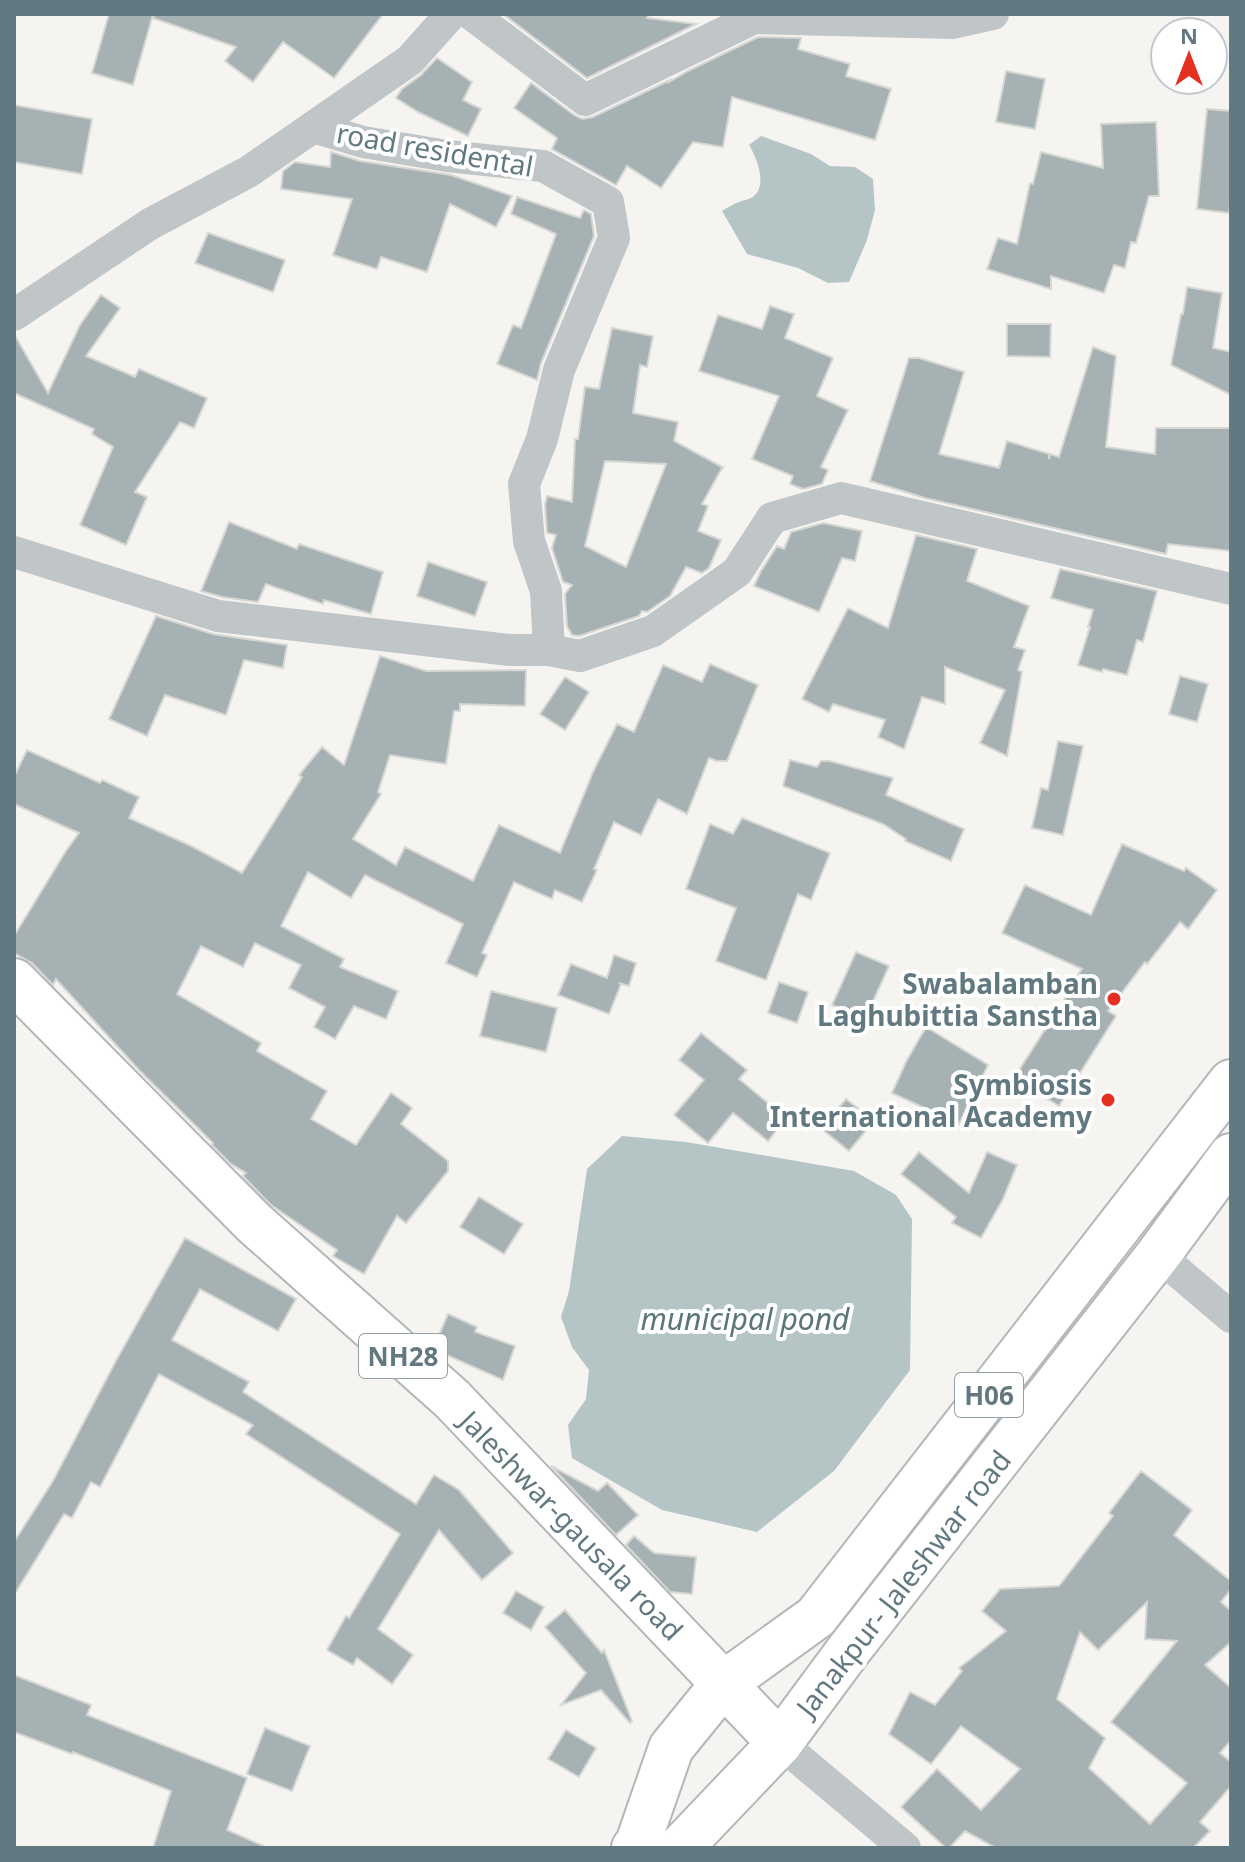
<svg xmlns="http://www.w3.org/2000/svg" width="1245" height="1862" viewBox="0 0 1245 1862" font-family="'Noto Sans',sans-serif">
	<rect width="100%" height="100%" fill="#f5f4f1"/>
	<g fill="#b5c5c6">
		<path d="M761,136L811,154L830,166L855,167L873,179L875,210L867,240L849,282L828,283L798,268L747,254L722,211C727,208 733,204 739,202C743,200 747,200 751,198C769,188 757,158 749,145Z"/>
		<path d="M622,1136L686,1142L854,1171L896,1195L912,1219L910,1370L834,1471L757,1532L662,1510L572,1458L568,1425L586,1399L589,1370L572,1347L561,1317L569,1291L587,1169Z"/>
	</g>
	<g fill="#a6b1b4" stroke="#d6d6d3" stroke-width="2" fill-rule="evenodd">
		<path d="M109,14H153L133,85L92,73Z"/>
		<path d="M154,14H383L334,78L283,42L253,82L225,61L236,47L153,18Z"/>
		<path d="M503,14H649L647,18L696,24L587,78Z"/>
		<path d="M758,37L801,38L798,49L850,64L846,76L891,89L875,140L732,97L723,147L693,142L661,188L627,166L616,185L552,149L557,138L514,108L531,83L574,115L582,119L593,117L670,80L669,82L688,71Z"/>
		<path d="M437,58L472,82L463,100L481,109L468,136L418,112L396,98L402,89L421,75Z"/>
		<path d="M1006,71L1045,79L1035,129L996,122Z"/>
		<path d="M14,105L92,119L82,174L14,162Z"/>
		<path d="M1207,109L1231,111V195L1229,213L1197,209Z"/>
		<path d="M1156,122L1159,196H1149L1136,243L1131,242L1125,268L1114,265L1104,293L1051,276V289L987,269L998,238L1017,244L1030,183L1033,184L1041,152L1103,168L1101,124Z"/>
		<path d="M331,152L360,161L451,175L512,196L496,227L450,204L427,272L381,257L377,269L333,255L352,199L281,189L283,171L295,162L330,167Z"/>
		<path d="M517,197L580,218L584,210L591,214L594,236L541,363L537,380L497,364L513,325L521,328L556,234L511,214Z"/>
		<path d="M208,233L285,260L273,292L195,263Z"/>
		<path d="M1187,287L1222,293L1213,348L1231,352V395L1171,365L1181,314H1183Z"/>
		<path d="M101,295L120,308L86,356L135,377L139,369L207,398L194,428L180,422L135,492L147,497L126,545L80,525L113,447L92,434L94,429L14,393V334L48,393L80,325Z"/>
		<path d="M770,306L794,314L785,338L833,358L817,396L848,410L821,467L828,470L822,484L803,489L790,484L793,476L752,459L779,396L699,371L718,315L762,329Z"/>
		<path d="M1007,324H1051L1050,357L1007,356Z"/>
		<path d="M612,328L653,336L647,367L640,365L633,413L678,422L674,441L724,468H722L702,504L708,506L698,531L721,540L709,568L702,573L686,567L670,596L647,612L642,611L639,616L579,636L572,635L567,626L565,594L572,585L563,582L552,548L556,535L547,533L545,505L547,496L572,502L575,439H578L585,387L599,389ZM605,461L666,464L626,567L585,546Z"/>
		<path d="M1093,347L1116,356L1106,447L1155,454L1156,428H1231V551L1168,544L1166,554L925,498L870,481L909,358H919L964,372L939,454L999,468L1007,441L1049,454V459L1050,454L1059,457Z"/>
		<path d="M229,522L297,549L299,544L383,572L371,614L324,600L323,604L266,584L258,602L222,597L201,591Z"/>
		<path d="M823,523L862,531L855,561L842,558L819,612L754,586L761,571L777,546L784,549L791,532Z"/>
		<path d="M916,535L977,549L967,581L1029,606L1014,647L1025,650L1018,670L1022,672L1007,756L980,743L1005,690L945,667V704L922,697L904,749L878,737L885,720L833,704L829,712L802,699L848,608L888,628Z"/>
		<path d="M428,562L487,582L475,616L417,596Z"/>
		<path d="M1060,569L1157,591L1143,642L1137,640L1127,675L1103,669L1102,672L1078,665L1090,627H1088L1093,610L1051,598Z"/>
		<path d="M156,616L213,634L287,645L283,668L244,660L226,715L165,695L147,736L109,719Z"/>
		<path d="M380,656L426,671L526,670L525,706L460,704V711H454L446,764L390,755L378,792L381,794L353,839L396,865L405,847L473,881L499,825L560,853L593,772L617,724L634,732L663,665L702,682L710,664L758,685L727,761H717L709,758L687,814L658,799L641,835L614,822L594,869L597,870L582,902L555,890L552,899L514,882L482,953L487,955L477,977L446,963L463,924L365,875L351,898L308,872L281,926L344,959L340,967L398,991L386,1019L354,1006L335,1039L314,1027L325,1007L289,988L301,965L255,943L243,967L201,946L177,994L261,1043L257,1051L327,1091L311,1119L356,1145L391,1093L412,1108L401,1124L448,1161V1171L406,1223L397,1216L364,1274L333,1256L337,1250L271,1205L243,1176L246,1173L231,1164L212,1145L213,1143L139,1070L56,979L53,985L32,963L14,953V936L66,851L79,833L14,804V777L27,750L100,783L102,780L139,797L129,818L189,845L242,873L302,777L299,775L322,747L344,765Z"/>
		<path d="M1180,676L1208,684L1197,722L1169,714Z"/>
		<path d="M565,677L589,692L565,730L540,714Z"/>
		<path d="M1058,741L1083,746L1063,835L1032,828L1041,788L1048,790Z"/>
		<path d="M790,760L817,767L821,761H829L893,778L886,795L964,829L951,861L905,841L906,839L883,824L783,786Z"/>
		<path d="M742,818L830,853L811,900L798,894L766,980L716,961L736,908L686,889L710,824L733,834Z"/>
		<path d="M1122,844L1184,871L1186,868L1217,890L1188,929L1180,922L1147,964L1145,962L1108,1011L1116,1016L1059,1106L1014,1078L1075,983L1073,982L1082,969L1002,933L1025,885L1091,915Z"/>
		<path d="M856,952L889,966L865,1019L832,1005Z"/>
		<path d="M614,955L636,963L629,986L619,983L621,984L609,1014L558,995L571,964L607,978Z"/>
		<path d="M779,982L808,992L797,1023L768,1013Z"/>
		<path d="M491,991L557,1008L546,1052L480,1036Z"/>
		<path d="M926,1027L988,1065L959,1124L892,1093L906,1062Z"/>
		<path d="M701,1033L747,1070L739,1079L786,1118L768,1141L733,1113L708,1143L674,1115L704,1080L679,1060Z"/>
		<path d="M846,1099L874,1121L849,1151L822,1129Z"/>
		<path d="M919,1152L969,1193L987,1152L1017,1165L1003,1199L981,1238L952,1223L956,1217L901,1174Z"/>
		<path d="M479,1197L523,1224L504,1254L460,1227Z"/>
		<path d="M185,1238L296,1299L278,1331L200,1289L172,1340L249,1382L243,1392L416,1504L434,1475L459,1490L513,1553L482,1580L439,1530L378,1629L413,1655L392,1684L357,1658L353,1665L327,1650L346,1616L349,1618L400,1534L246,1434L253,1425L159,1374L100,1487L91,1482L72,1518L64,1514L14,1595V1542L53,1481L117,1359Z"/>
		<path d="M448,1314L477,1327L475,1332L515,1346L503,1380L433,1349Z"/>
		<path d="M551,1466L598,1491L607,1483L638,1515L616,1535Z"/>
		<path d="M1141,1471L1192,1510L1174,1535L1231,1581V1589L1221,1602L1231,1611V1642L1205,1665L1231,1688V1740L1220,1753L1231,1762V1786L1200,1822L1210,1831L1193,1848H996L965,1831L949,1848H946L901,1807L937,1769L981,1810L1020,1769L961,1726L931,1764L889,1734L910,1692L935,1705L962,1671L959,1668L1006,1631L982,1611L1000,1589L1059,1586L1113,1516L1109,1513ZM1147,1602L1145,1639L1177,1641L1111,1722L1187,1783L1150,1824L1089,1768L1105,1738L1057,1699L1080,1632L1098,1650Z"/>
		<path d="M634,1536L654,1553L696,1557L692,1594L670,1592L626,1545Z"/>
		<path d="M516,1591L544,1607L531,1630L503,1613Z"/>
		<path d="M565,1610L602,1653L604,1650L632,1721L630,1723L601,1690L561,1705L586,1673L545,1627Z"/>
		<path d="M14,1675L91,1705L87,1715L247,1778L227,1830L268,1848H153L171,1791L73,1752L72,1754L14,1732Z"/>
		<path d="M265,1728L310,1746L292,1791L247,1774Z"/>
		<path d="M566,1730L596,1748L579,1777L548,1759Z"/>
	</g>
	<g fill="none" stroke-linecap="round" stroke-linejoin="round">
		<g stroke="#b1b7b9" stroke-width="48">
			<path id="primary" d="M14,981L254,1223L452,1399L780,1743"/>
		</g>
		<g stroke="#b3b7b9" stroke-width="48">
			<g id="trunk">
				<path d="M634,1848L638,1843L671,1748L723,1684L816,1617L1231,1082"/>
				<path d="M680,1848L780,1743L848,1651L1158,1255L1231,1156"/>
			</g>
		</g>
		<g stroke="#c0c5c7" stroke-width="32">
			<path d="M471,14L585,100L754,18L953,23L993,14"/>
			<path d="M313,127L363,142L447,156L543,166L608,202L614,238L559,370L542,439L524,484L529,541L546,591L549,650"/>
			<path d="M14,315L150,224L248,172L410,60L451,14"/>
			<path d="M14,552L218,616L510,650H549L580,656L653,631L737,572L772,518L841,498L1231,589"/>
			<path d="M1158,1255L1231,1317"/>
			<path d="M780,1743L905,1848"/>
		</g>
		<use href="#primary" stroke="#fff" stroke-width="44"/>
		<use href="#trunk" stroke="#fff" stroke-width="44"/>
	</g>
	<g fill="#e52f21" stroke="#fff" stroke-width="3">
		<circle cx="1114" cy="999" r="8"/>
		<circle cx="1108" cy="1100" r="8"/>
	</g>
	<g text-anchor="middle" dominant-baseline="central" stroke-width="8" stroke-linejoin="round" paint-order="stroke">
		<g fill="#fff" stroke="#92a1a8" stroke-width="2">
			<rect x="359" y="1334" width="88" height="44" rx="6"/>
			<rect x="955" y="1373" width="68" height="44" rx="6"/>
		</g>
		<g font-size="26" font-weight="bold" fill="#637982">
			<text x="403" y="1356">NH28</text>
			<text x="989" y="1395">H06</text>
		</g>
		<g font-size="28" fill="#637982" stroke="#fff">
			<text transform="translate(435 149) rotate(10)">road residental</text>
			<text transform="translate(572 1525) rotate(46)">Jaleshwar-gausala road</text>
			<text transform="translate(903 1583) rotate(-52)">Janakpur- Jaleshwar road</text>
		</g>
		<g font-size="28" font-weight="bold" fill="#637982" stroke="#fff" text-anchor="end">
			<text x="1098" y="983">Swabalamban<tspan x="1098" dy="32">Laghubittia Sanstha</tspan></text>
			<text x="1092" y="1084">Symbiosis<tspan x="1092" dy="32">International Academy</tspan></text>
		</g>
		<g font-size="30" font-style="italic" fill="#5a7678" stroke="#fff">
			<text x="745" y="1318">municipal pond</text>
		</g>
	</g>
	<rect width="1245" height="1862" fill="none" stroke="#637982" stroke-width="32"/>
	<g transform="translate(1189 56)"><circle r="38" fill="#ffffff" stroke="#c1c9cd" stroke-width="2"/>
	<path d="M0-6L14 30L0 20L-14 30Z" fill="#e52f21"/>
	<text y="-12" font-size="22" font-weight="bold" text-anchor="middle" fill="#637982">N</text>
	</g>
</svg>
